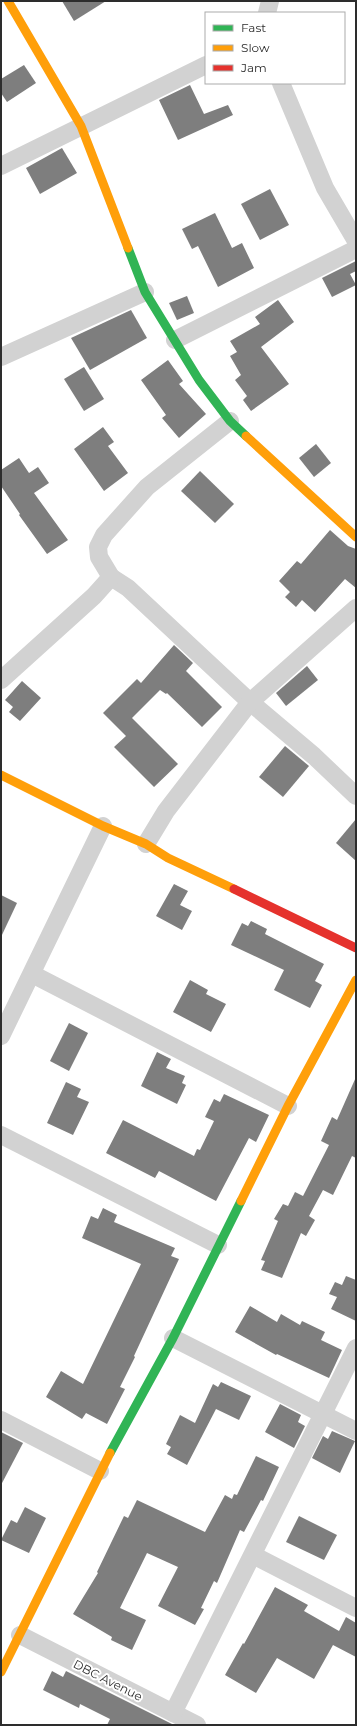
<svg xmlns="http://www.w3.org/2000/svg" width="357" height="1726" viewBox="0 0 357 1726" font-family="Montserrat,sans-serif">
	<rect width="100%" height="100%" fill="#fff"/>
	<g fill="#7e7e7e">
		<path d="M62,1H106L74,21Z"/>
		<path d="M24,65L36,83L7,102L1,93V79Z"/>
		<path d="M190,85L204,114L228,105L233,115L178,140L159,100Z"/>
		<path d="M62,148L77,173L40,194L26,168Z"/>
		<path d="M270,189L289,225L260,240L241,204Z"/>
		<path d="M215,213L232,248L242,243L254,268L218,287L198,246L192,249L182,229Z"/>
		<path d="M356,261V271L350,274L356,285L332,297L322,278Z"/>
		<path d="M187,296L194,313L177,320L169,303Z"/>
		<path d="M278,300L294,322L261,347L289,384L251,411L243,400L247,396L235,380L241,375L230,356L237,352L230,341L260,324L255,317Z"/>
		<path d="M131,310L147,338L90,370L71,338Z"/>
		<path d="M168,360L183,381L179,384L206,414L179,438L162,418L166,415L141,380Z"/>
		<path d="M84,367L104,399L84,411L64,379Z"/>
		<path d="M103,427L114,442L108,446L128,473L104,491L74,449Z"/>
		<path d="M316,444L331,463L314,477L299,458Z"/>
		<path d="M19,458L29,473L38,467L49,483L34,493L68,540L47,554L19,515L20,514L1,486V470Z"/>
		<path d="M200,471L234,504L215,523L181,491Z"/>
		<path d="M330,530L348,546L356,549V588L345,579L315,612L302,600L296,607L285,597L290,592L279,581L297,561L301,564Z"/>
		<path d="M174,645L193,663L186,671L222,707L202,727L167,693L166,694L160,690L132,718L178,764L154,787L114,747L126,736L103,713L137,679L141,683Z"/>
		<path d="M307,666L318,680L286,706L276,693Z"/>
		<path d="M22,681L41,698L20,721L9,712L13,707L5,700Z"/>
		<path d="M285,746L309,766L283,797L259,777Z"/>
		<path d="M356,819V861L336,843Z"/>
		<path d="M174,884L188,891L180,905L192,911L182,930L156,916Z"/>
		<path d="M1,895L17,903L1,937Z"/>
		<path d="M251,921L267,929L265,934L324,964L315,981L322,985L310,1008L274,990L284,970L231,945L242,923L248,926Z"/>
		<path d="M190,980L208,990L206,994L226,1004L211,1032L173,1012Z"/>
		<path d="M69,1023L88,1033L69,1071L50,1061Z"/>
		<path d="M157,1052L171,1059L166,1068L185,1076L182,1083L186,1085L177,1104L141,1086Z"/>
		<path d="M356,1077V1158L352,1156L333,1195L323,1190L309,1216L315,1220L306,1236L301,1233L282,1278L261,1270L265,1261L261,1260L278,1221L274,1219L283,1204L288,1206L295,1192L303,1196L329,1145L321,1141L332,1117L337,1120Z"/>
		<path d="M66,1082L81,1089L77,1097L89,1102L73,1135L47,1123Z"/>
		<path d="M224,1094L269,1115L256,1142L249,1138L216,1201L159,1171L155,1178L106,1153L123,1120L194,1156L197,1149L200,1150L214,1121L205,1117L214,1099L220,1102Z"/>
		<path d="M103,1208L117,1215L114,1222L175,1248L171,1256L179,1259L134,1356L135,1357L120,1387L125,1389L107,1424L86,1413L82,1419L46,1397L61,1371L83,1384L141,1264L82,1238L91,1216L98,1219Z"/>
		<path d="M346,1276L356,1280V1321L331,1309L337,1297L329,1294L335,1282L342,1285Z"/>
		<path d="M250,1306L277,1322L281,1314L300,1325L302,1321L325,1332L321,1340L342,1350L329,1378L277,1354L276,1355L235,1332Z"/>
		<path d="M221,1382L251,1396L239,1420L216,1409L187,1465L167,1454L171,1447L166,1444L180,1415L195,1423L213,1384L218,1387Z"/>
		<path d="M280,1404L301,1415L298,1422L305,1426L294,1448L265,1432Z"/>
		<path d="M332,1431L355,1441L340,1473L312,1458L323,1436L328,1439Z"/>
		<path d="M1,1432L23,1443L1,1485Z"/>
		<path d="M256,1456L279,1467L263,1501L261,1500L244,1532L240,1530L217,1583L214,1581L201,1608L204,1609L195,1625L158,1606L178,1567L147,1553L120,1608L146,1620L132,1650L111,1640L112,1637L73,1614L98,1573L97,1572L124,1516L128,1518L137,1500L205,1532L225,1495L232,1499L234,1494L237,1495Z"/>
		<path d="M25,1507L46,1518L29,1553L1,1540L11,1520L17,1523Z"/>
		<path d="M299,1516L337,1535L324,1560L286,1542Z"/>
		<path d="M275,1587L308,1605L304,1611L339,1631L346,1617L356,1623V1657L333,1645L314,1679L277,1658L256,1693L225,1675L243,1643L244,1644Z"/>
		<path d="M52,1671L63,1677L66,1671L174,1725H107L110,1719L80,1704L79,1708L43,1690Z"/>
	</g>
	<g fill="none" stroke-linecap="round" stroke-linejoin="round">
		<g stroke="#d2d2d2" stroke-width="18">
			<path d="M267,13L270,1"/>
			<path d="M281,83L325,188L356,241"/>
			<path d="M1,166L206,65"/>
			<path d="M175,340L356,249"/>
			<path d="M1,357L145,292"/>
			<path d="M111,577L128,588L250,702L314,756L356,796"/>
			<path d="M1,680L94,596L111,577L99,557L98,547L104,535L147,487L230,421"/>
			<path d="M146,844L166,811L250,702L356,608"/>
			<path d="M32,974L288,1106"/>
			<path d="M1,1036L103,826"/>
			<path d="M1,1135L218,1245"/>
			<path d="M173,1338L356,1431"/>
			<path d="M1,1420L100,1471"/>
			<path d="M253,1555L356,1608"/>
			<path d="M20,1635L197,1725"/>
			<path d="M173,1713L356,1348"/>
		</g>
		<g stroke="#30b455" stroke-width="9">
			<path d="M128,248L145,292L199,380L230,421L246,436"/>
			<path d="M110,1453L173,1338L241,1201"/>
		</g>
		<g stroke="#ff9f0a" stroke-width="9">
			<path d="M8,1L81,126L128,248"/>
			<path d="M246,436L356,537"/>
			<path d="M1,775L103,826L146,844L168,858L234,889"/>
			<path d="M241,1201L288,1106L356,980"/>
			<path d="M1,1672L110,1453"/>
		</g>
		<path stroke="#e5322d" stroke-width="9" d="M234,889L356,948"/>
	</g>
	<g text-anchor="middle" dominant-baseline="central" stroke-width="4" stroke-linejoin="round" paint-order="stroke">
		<g font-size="12" fill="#2d2d2d" stroke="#fff">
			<text transform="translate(108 1680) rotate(27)">DBC Avenue</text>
		</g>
	</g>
	<rect width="357" height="1726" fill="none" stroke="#2d2d2d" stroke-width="4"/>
	<rect x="205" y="12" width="140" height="72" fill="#ffffff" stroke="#ababab"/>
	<rect x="213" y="25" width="20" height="6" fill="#30b455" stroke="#ababab"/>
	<text x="241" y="32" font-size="12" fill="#2d2d2d">Fast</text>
	<rect x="213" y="45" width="20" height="6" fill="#ff9f0a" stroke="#ababab"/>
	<text x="241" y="52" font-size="12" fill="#2d2d2d">Slow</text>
	<rect x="213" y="65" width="20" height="6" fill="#e5322d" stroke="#ababab"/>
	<text x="241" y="72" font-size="12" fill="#2d2d2d">Jam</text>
</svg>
